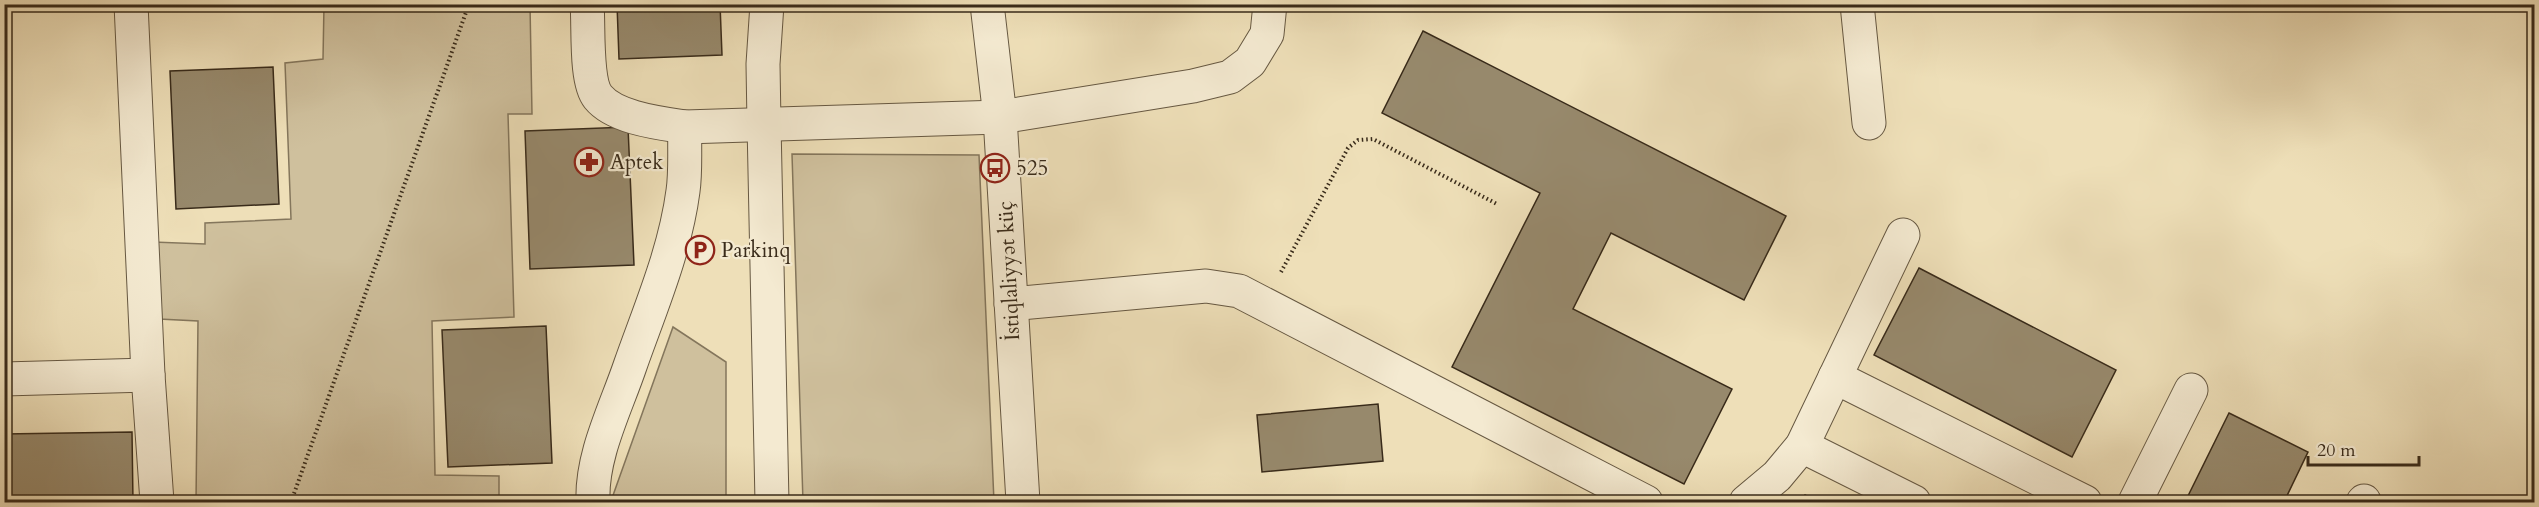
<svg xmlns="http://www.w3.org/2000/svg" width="2539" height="507" viewBox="0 0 2539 507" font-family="Cardo,serif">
	<rect width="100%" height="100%" fill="#eedfb8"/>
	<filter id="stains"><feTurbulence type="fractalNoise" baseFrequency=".00333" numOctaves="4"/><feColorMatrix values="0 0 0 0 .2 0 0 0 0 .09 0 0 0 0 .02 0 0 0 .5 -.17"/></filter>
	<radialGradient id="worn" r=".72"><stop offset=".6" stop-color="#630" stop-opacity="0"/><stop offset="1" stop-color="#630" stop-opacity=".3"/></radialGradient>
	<g fill="#cfc09d" stroke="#84765c" stroke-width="1.5">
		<path d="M324,5H530L532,114H508L514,317L432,321L435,475L499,476V502H196L198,321L159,319L153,242L205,244V223L291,219L285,63L323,59Z"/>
		<path d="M792,154L979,155L994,502H803Z"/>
		<path d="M673,327L726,362V496L611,501Z"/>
	</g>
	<g fill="#97896c" stroke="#392b1a" stroke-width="1.5">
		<path d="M617,4H720L722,55L619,59Z"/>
		<path d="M1423,31L1786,216L1744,300L1611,233L1573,309L1732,389L1684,484L1452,367L1540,193L1382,113Z"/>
		<path d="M273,67L279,204L176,209L170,71Z"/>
		<path d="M628,127L634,265L530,269L525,131Z"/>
		<path d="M1919,268L2116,370L2072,457L1874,355Z"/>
		<path d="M546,326L552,463L448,467L442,330Z"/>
		<path d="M1378,404L1383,461L1262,472L1257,415Z"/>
		<path d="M2229,413L2308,452L2284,502H2185Z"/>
		<path d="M132,432L133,502H4V434Z"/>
		<path d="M1805,495L1819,502H1801Z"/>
	</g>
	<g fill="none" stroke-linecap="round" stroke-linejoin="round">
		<g stroke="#665842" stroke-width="35">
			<g id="minor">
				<path d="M131,4L148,375L157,502"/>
				<path d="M587,4C589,26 585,81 598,97C615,118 659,123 685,127L1000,117L1193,86L1230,77L1250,62L1267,34L1270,4"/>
				<path d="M767,4L763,64L764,124L772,502"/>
				<path d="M987,4L1000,117L1023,502"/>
				<path d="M1857,4L1869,123"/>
				<path d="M1011,304L1206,286L1239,291L1646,502"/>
				<path d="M1835,377L2085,502"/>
				<path d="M4,379L148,375"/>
				<path d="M1802,446L1914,502"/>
				<path d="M593,502C591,456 615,410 630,366C650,309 675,252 683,191C686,171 684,148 685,127"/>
				<path d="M1746,502L1777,476L1802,446L1903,235"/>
				<path d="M2135,502L2191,390"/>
				<path d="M2363,502L2364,501"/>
			</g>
		</g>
		<g stroke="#392b1a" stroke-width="4" stroke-dasharray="1.5 3" stroke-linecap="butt">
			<path d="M1281,272L1348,148L1358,140L1373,139L1497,204"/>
			<path d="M291,502L469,4"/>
		</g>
		<use href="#minor" stroke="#f4ead1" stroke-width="33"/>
	</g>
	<defs>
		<g id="pharmacy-ring" transform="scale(1.5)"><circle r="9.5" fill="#f4ead1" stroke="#8f2418" stroke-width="1.5"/><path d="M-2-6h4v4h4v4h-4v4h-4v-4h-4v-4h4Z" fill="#8f2418"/></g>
		<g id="bus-ring" transform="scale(1.5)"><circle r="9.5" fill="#f4ead1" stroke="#8f2418" stroke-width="1.5"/><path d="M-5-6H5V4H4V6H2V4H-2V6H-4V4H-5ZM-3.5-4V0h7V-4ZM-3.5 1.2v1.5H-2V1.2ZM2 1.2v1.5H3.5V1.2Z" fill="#8f2418"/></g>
		<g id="parking-ring" transform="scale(1.5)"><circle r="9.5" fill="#f4ead1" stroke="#8f2418" stroke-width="1.5"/><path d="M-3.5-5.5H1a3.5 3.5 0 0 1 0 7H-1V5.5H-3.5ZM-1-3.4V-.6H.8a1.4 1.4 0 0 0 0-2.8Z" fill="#8f2418"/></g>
	</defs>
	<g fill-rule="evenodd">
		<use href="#pharmacy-ring" x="589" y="162"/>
		<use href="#bus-ring" x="995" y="168"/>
		<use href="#parking-ring" x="700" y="250"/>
	</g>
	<g text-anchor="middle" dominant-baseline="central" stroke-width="4.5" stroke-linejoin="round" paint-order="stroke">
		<g font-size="21" fill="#392b1a" stroke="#f4ead1" text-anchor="start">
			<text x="610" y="162">Aptek</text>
			<text x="1016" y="168">525</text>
			<text x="721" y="250">Parkinq</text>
		</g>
		<g font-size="21" fill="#392b1a" stroke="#f4ead1">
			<text transform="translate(1009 271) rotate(-93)">İstiqlaliyyət küç</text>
		</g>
	</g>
	<rect width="2539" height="507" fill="none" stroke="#eedfb8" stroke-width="24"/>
	<rect x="6" y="6" width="2527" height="495" fill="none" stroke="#392b1a" stroke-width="3"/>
	<rect x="12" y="12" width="2515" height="483" fill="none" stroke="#392b1a" stroke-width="1.5"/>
	<path d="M2308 456v9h111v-9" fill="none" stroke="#392b1a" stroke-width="3"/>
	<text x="2317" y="456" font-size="18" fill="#392b1a" stroke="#f4ead1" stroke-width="4.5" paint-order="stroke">20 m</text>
	<rect width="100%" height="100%" filter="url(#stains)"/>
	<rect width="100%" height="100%" fill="url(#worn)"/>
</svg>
